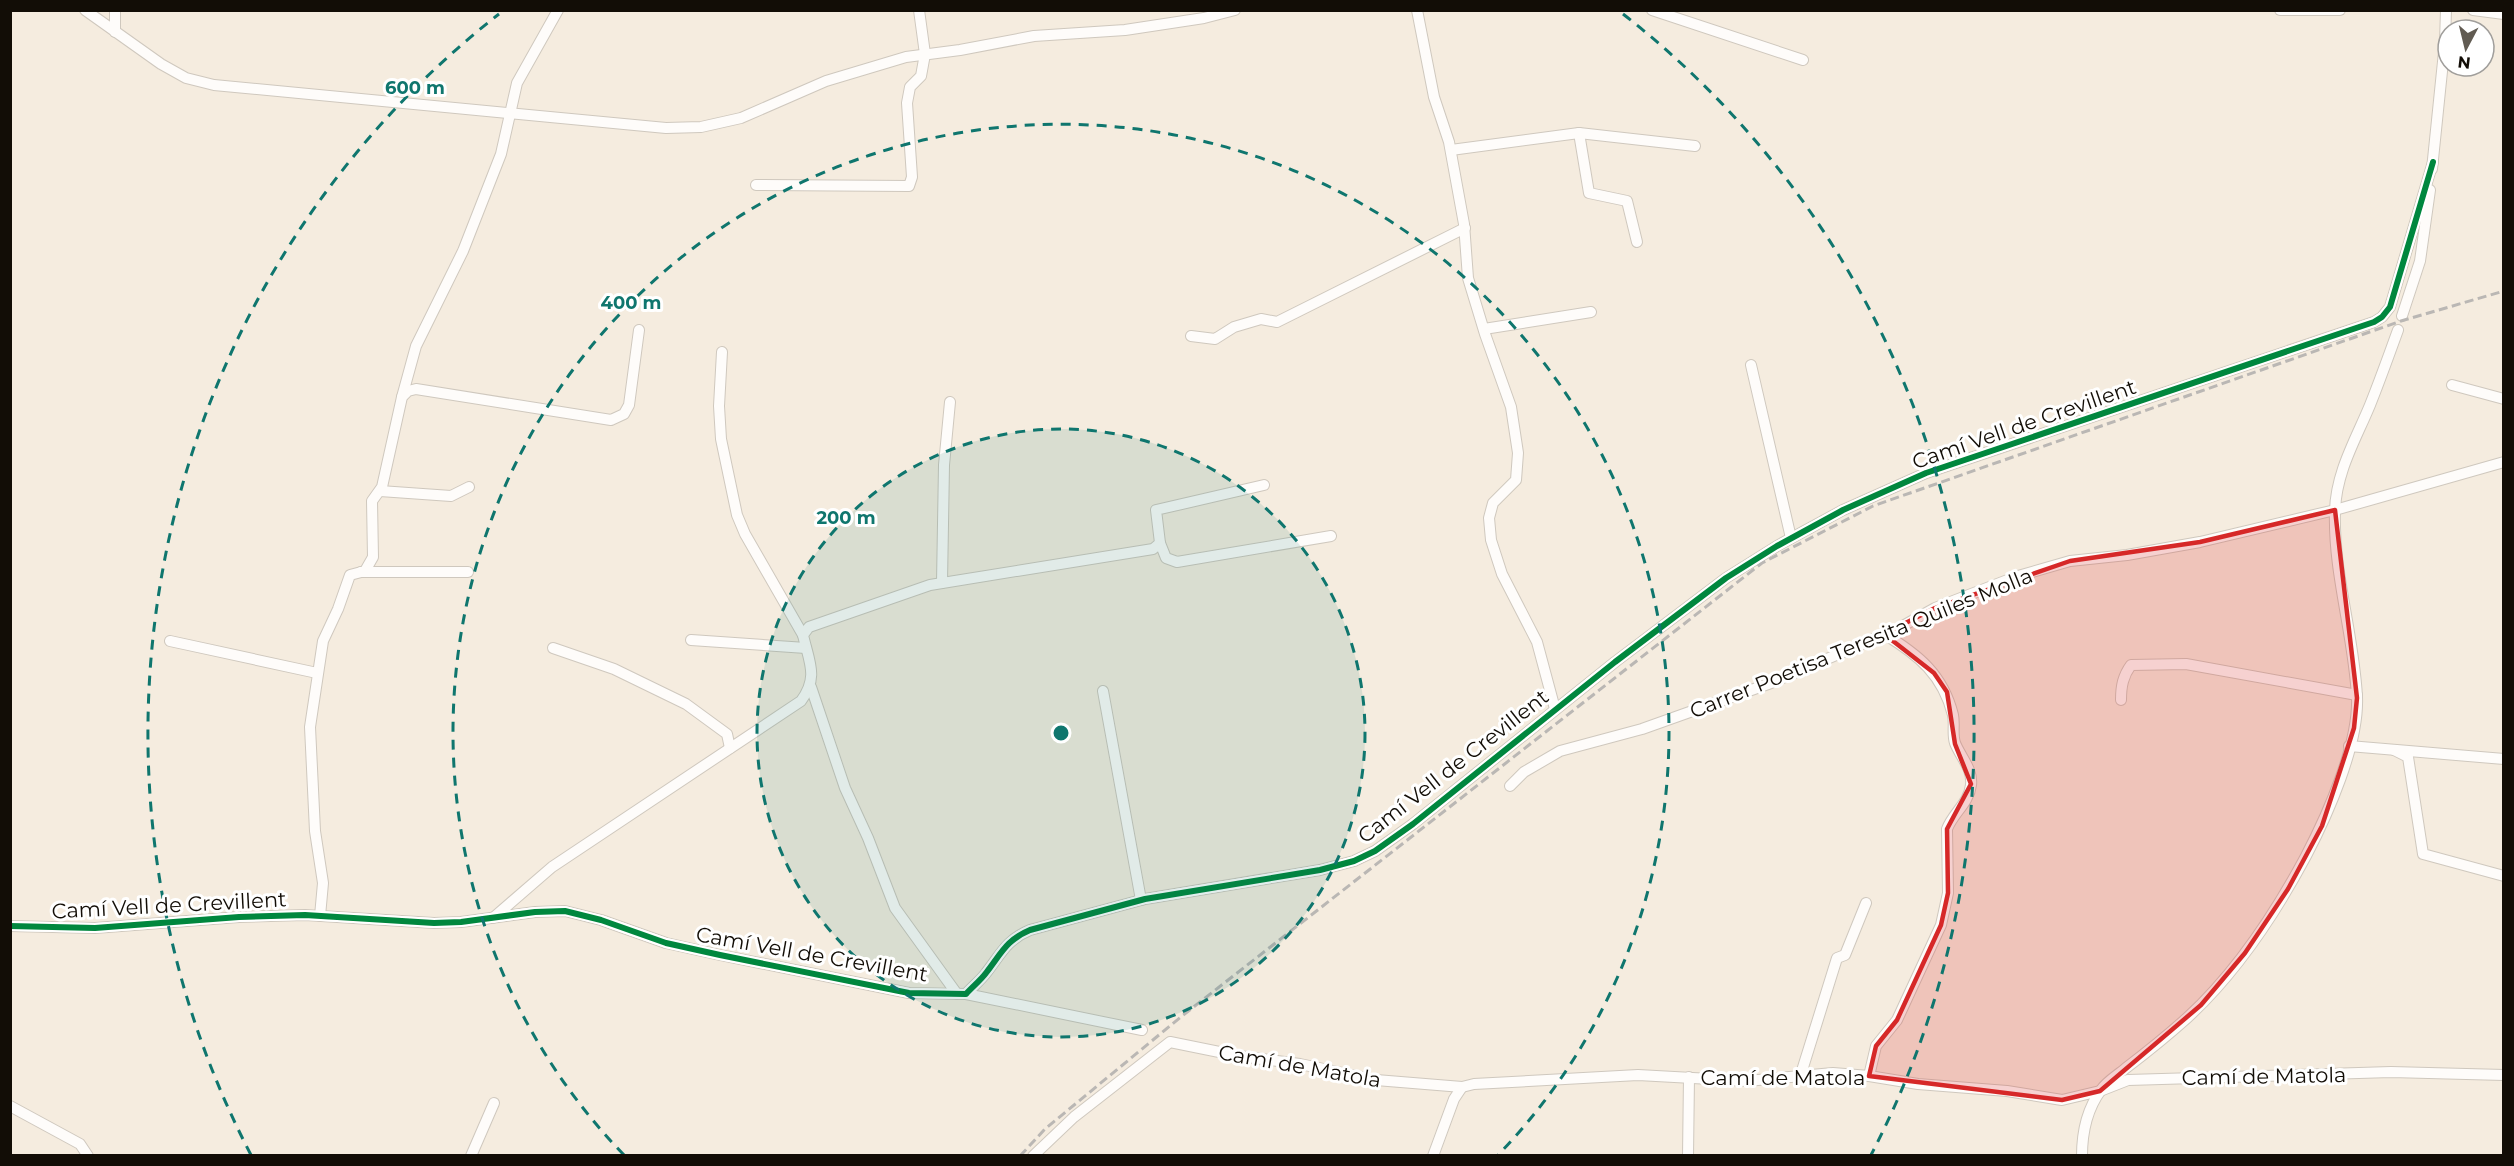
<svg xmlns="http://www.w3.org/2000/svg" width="2514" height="1166" viewBox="0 0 2514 1166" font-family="Montserrat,sans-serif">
	<rect width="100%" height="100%" fill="#f5ecdf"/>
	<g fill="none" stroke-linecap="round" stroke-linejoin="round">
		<g stroke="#cfc8be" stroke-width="12">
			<g id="minor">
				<path d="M85,10L161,64L186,78L214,85L666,128L701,127L741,118L826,81L906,57L960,50L1034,36L1125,30L1204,18L1235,10"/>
				<path d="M115,10V32"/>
				<path d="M1417,10L1434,97L1449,142L1464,224L1468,278L1485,334L1511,407L1518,453L1516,480L1493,503L1489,518L1491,540L1502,574L1537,642L1555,709"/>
				<path d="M1652,10L1803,60"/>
				<path d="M2280,10H2340"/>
				<path d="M2473,10L2504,14"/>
				<path d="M1579,133L1589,193L1627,201L1637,242"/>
				<path d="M1451,150L1579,133L1695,146"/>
				<path d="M2432,169L2445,42L2446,10"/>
				<path d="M756,185L909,186L912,177L907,103L910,87L921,76L925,54L919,10"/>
				<path d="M2402,316L2420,261L2430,190"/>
				<path d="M1484,329L1591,312"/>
				<path d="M1191,336L1215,339L1234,327L1261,319L1277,322L1465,228"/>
				<path d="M722,352L719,406L721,439L737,515L745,534L803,635"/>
				<path d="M1751,365L1791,538"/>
				<path d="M2452,385L2504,399"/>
				<path d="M402,397L416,346L463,251L501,154L517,83L558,10"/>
				<path d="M380,491L451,496L469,487"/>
				<path d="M1160,543L1166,558L1177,562L1331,536"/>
				<path d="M361,572H468"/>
				<path d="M942,583L944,465L950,402"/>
				<path d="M691,640L806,648"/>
				<path d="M170,641L317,673"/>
				<path d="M553,648L614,669L686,704L727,734L730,748"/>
				<path d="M811,687L845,788L868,838L895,908L957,994"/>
				<path d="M1103,691L1141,900"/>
				<path d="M2121,700C2121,686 2123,676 2131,665L2186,664L2357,695"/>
				<path d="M2349,746L2504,759"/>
				<path d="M2394,750L2408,757L2423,854L2504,876"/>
				<path d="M1510,786L1524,772L1560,751L1642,729L1771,683L1899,628L1935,608L2018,576L2070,561L2127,555L2200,542L2335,510L2504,462"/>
				<path d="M320,916L323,883L315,831L310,727L323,641L338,609L350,575L365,571L373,557L372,501L382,487L402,397L408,391L416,389L611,420L624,414L629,405L639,330"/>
				<path d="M493,918L552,867L801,701C819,677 809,662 803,635L809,627L930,585L1153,549L1160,543L1156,510L1264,485"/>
				<path d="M10,926L95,928L239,917L305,915L434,923L461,922L535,912L565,911L601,920L666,943L720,955L909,993L966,994C972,987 980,981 986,973C1001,954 1006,940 1030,930L1145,899L1320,870L1354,861L1375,851L1413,824L1615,662L1726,578L1777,546L1843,510L1926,473L2374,322L2382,317L2390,307L2433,162"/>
				<path d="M966,994L1142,1030"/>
				<path d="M1869,1076L1876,1046L1897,1020L1941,925L1948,893L1947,829C1953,813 1969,803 1971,785C1973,769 1960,756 1955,743C1952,734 1955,724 1953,715C1943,675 1919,655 1884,634"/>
				<path d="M1800,1077L1837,958L1845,955L1866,903"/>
				<path d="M10,1106L80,1144L88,1156"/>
				<path d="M471,1156L494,1103"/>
				<path d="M1033,1156L1074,1117L1170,1042L1239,1056L1300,1064L1376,1080L1462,1087L1474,1084L1638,1075L1747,1081L1833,1073L1869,1076L1918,1084L2007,1091L2062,1100L2100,1091L2128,1080L2391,1072L2504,1075"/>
				<path d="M1433,1156L1454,1099L1462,1087"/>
				<path d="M1688,1156L1689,1077"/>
				<path d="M2082,1156C2082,1132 2087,1109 2101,1090C2107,1081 2118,1075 2126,1068C2147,1052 2168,1035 2187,1018C2236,973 2275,914 2306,856C2328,814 2359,744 2357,697C2354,635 2333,573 2335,511C2336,472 2356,439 2370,405C2380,380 2389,355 2398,330"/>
			</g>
		</g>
		<use href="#minor" stroke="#fefcfa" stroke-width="10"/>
		<path stroke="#bab7b4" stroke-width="3" stroke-dasharray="9 4.5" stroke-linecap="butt" d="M1020,1156L1045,1129L1182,1016L1762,563L1873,506L2401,321L2504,291"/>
		<g stroke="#fff" stroke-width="10">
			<path id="cycleway" d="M10,926L95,928L239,917L305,915L434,923L461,922L535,912L565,911L601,920L666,943L720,955L909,993L966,994C972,987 980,981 986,973C1001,954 1006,940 1030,930L1145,899L1320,870L1354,861L1375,851L1413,824L1615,662L1726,578L1777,546L1843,510L1926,473L2374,322L2382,317L2390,307L2433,162"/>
		</g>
		<use href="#cycleway" stroke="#00873e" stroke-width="6"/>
	</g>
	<path fill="#d62828" fill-opacity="0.2" stroke="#d62828" stroke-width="4.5" stroke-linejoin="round" d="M2335,510L2357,698L2354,728L2322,826L2288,889L2245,953L2201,1005L2100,1091L2062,1100L1869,1076L1876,1046L1897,1020L1941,925L1948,893L1947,829L1971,784L1955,744L1947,692L1934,673L1884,634L1935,608L2070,561L2200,542Z"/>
	<circle cx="1061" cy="733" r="304" fill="#0f766e" fill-opacity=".12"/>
	<g fill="none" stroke="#0f766e" stroke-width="3" stroke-dasharray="10 8">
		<circle cx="1061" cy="733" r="304"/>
		<path d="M624 1155A608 608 0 1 1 1498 1155"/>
		<path d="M251 1155A913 913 0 0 1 499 14M1623 14A913 913 0 0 1 1871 1155"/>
	</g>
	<g text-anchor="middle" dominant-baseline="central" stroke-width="6" stroke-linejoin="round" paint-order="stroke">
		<g font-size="21" fill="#120d06" stroke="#fff">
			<text transform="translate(2024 424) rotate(-19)">Camí Vell de Crevillent</text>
			<text transform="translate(1861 643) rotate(-22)">Carrer Poetisa Teresita Quiles Molla</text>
			<text transform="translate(1453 766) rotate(-38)">Camí Vell de Crevillent</text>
			<text transform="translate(169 905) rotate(-3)">Camí Vell de Crevillent</text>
			<text transform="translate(812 954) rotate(10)">Camí Vell de Crevillent</text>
			<text transform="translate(1300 1066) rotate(10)">Camí de Matola</text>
			<text transform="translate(2264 1076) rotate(-1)">Camí de Matola</text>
			<text x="1783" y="1077">Camí de Matola</text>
		</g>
	</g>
	<circle cx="1061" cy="733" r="9" fill="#0f766e" stroke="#fff" stroke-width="3"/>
	<g font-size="18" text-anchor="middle" font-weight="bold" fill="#0f766e" stroke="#fff" stroke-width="6" stroke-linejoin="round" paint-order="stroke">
		<text x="415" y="94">600 m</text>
		<text x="631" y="309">400 m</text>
		<text x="846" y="524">200 m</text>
	</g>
	<rect width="2514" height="1166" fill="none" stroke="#120d06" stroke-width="24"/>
	<g transform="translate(2466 48) rotate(187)"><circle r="28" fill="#ffffff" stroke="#a09e9b" stroke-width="1.5"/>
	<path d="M0-4.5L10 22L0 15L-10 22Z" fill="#615b52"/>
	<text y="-9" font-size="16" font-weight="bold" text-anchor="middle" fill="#120d06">N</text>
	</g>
</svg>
